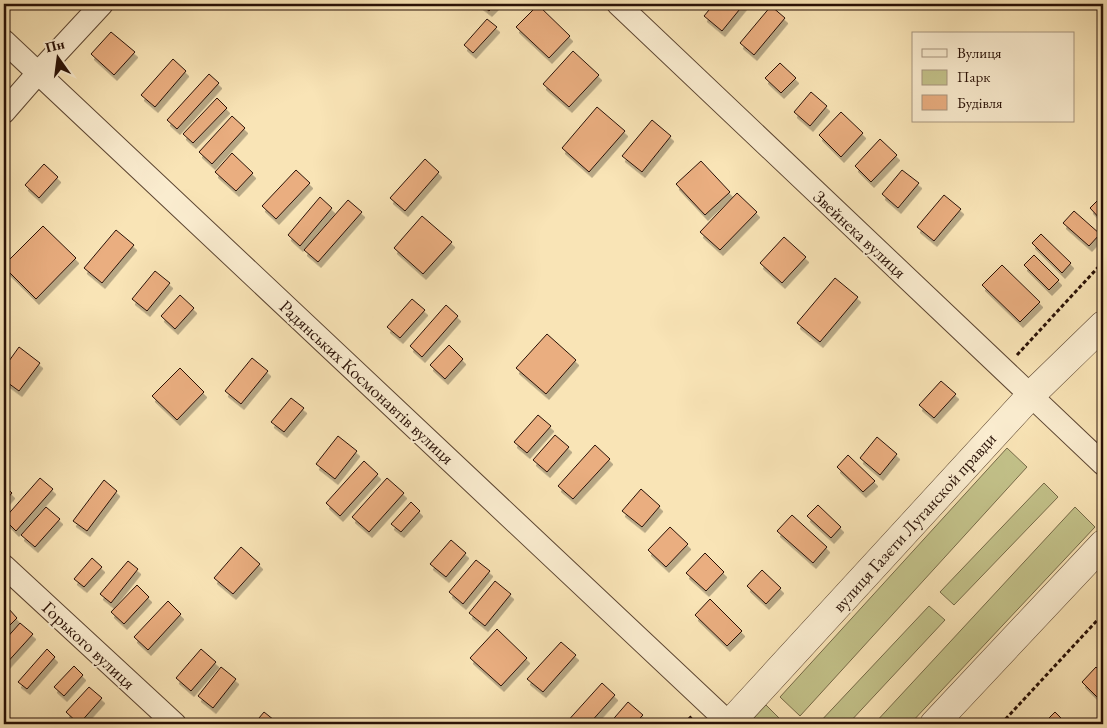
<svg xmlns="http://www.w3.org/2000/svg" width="1107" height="728" viewBox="0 0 1107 728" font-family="'EB Garamond',serif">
	<defs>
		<filter id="shadow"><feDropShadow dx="3" dy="5.5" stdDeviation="0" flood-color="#0004"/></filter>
	</defs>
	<rect width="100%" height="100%" fill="#f9e4b6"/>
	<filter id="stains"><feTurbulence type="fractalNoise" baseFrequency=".004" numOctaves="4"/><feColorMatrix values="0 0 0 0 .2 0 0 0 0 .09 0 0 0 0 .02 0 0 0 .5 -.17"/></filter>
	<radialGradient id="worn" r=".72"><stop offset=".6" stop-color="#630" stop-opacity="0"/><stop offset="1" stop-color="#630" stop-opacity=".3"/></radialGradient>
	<g fill="#c3c28a" stroke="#766a48">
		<path d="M1007,448L1027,467L800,716L780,697Z"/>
		<path d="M1044,483L1058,497L954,605L940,592Z"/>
		<path d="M1075,507L1095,527L910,724H874Z"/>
		<path d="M929,606L945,620L848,724H818Z"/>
		<path d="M766,705L785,724H748Z"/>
	</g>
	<g fill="#eaae80" stroke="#291106" filter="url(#shadow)">
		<path d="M480,4H496L489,11Z"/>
		<path d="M714,4H744L722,31L704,16Z"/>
		<path d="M538,5L570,36L549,58L516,27Z"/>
		<path d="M771,6L785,18L754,55L740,43Z"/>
		<path d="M487,19L497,27L473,53L464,45Z"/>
		<path d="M111,32L135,52L114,75L91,54Z"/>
		<path d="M573,51L599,75L569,107L543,84Z"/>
		<path d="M173,59L186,71L155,107L141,95Z"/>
		<path d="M780,63L796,78L781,93L765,78Z"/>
		<path d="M209,74L219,83L177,129L167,120Z"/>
		<path d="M811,92L827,106L810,126L794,112Z"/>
		<path d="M217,98L227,108L193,143L183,134Z"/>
		<path d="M597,107L625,131L589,172L562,148Z"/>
		<path d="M841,112L863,133L841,157L819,135Z"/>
		<path d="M232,116L245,128L212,164L199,152Z"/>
		<path d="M652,120L671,136L642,172L622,156Z"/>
		<path d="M880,139L897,155L871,182L855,166Z"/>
		<path d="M232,153L253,173L236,191L215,172Z"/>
		<path d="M425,159L439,172L405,211L390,198Z"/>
		<path d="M701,161L730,192L705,215L676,184Z"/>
		<path d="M44,164L58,177L39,198L25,185Z"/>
		<path d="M296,170L310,183L276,219L262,206Z"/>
		<path d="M902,170L919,183L898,208L882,194Z"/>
		<path d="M737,193L757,212L720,250L700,232Z"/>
		<path d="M944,195L961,209L934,241L917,227Z"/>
		<path d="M1103,195V222L1090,208Z"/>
		<path d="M320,197L332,208L300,246L288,235Z"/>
		<path d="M348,200L362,212L318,262L304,250Z"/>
		<path d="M1074,211L1100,234L1089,246L1063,223Z"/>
		<path d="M422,216L452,242L423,274L394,248Z"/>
		<path d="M43,226L76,258L36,299L4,267V265Z"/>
		<path d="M116,230L134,245L102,283L84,268Z"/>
		<path d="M1041,234L1071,263L1062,273L1032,243Z"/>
		<path d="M784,237L806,257L782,283L760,263Z"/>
		<path d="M1034,255L1059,280L1049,290L1024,265Z"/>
		<path d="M1002,265L1040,302L1020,322L982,285Z"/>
		<path d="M155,271L170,283L147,311L132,299Z"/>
		<path d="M835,278L858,297L820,342L797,323Z"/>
		<path d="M180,295L194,308L175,329L161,316Z"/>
		<path d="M412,299L425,310L400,338L387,327Z"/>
		<path d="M446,305L458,316L422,357L410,346Z"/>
		<path d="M547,334L576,360L546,394L516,368Z"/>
		<path d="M449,345L463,359L445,379L430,365Z"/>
		<path d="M19,347L40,363L19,391L4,380V368Z"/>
		<path d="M252,358L268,371L241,404L225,391Z"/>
		<path d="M180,368L204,392L177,420L152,396Z"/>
		<path d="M941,381L956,394L934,418L919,405Z"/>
		<path d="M291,398L304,408L284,432L271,422Z"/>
		<path d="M538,415L551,426L527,453L514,442Z"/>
		<path d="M555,435L569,447L547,472L533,460Z"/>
		<path d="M338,436L357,451L335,479L316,464Z"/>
		<path d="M877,437L897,454L880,475L860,458Z"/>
		<path d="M595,445L610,459L573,499L558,486Z"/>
		<path d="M848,455L875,481L863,492L837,467Z"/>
		<path d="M364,461L378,474L340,516L326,503Z"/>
		<path d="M40,478L53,489L16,531L4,519Z"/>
		<path d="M387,478L404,493L369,532L352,517Z"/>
		<path d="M104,480L117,491L87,531L73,521Z"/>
		<path d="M4,485L12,493L4,502Z"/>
		<path d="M641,489L660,506L642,527L622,511Z"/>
		<path d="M411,502L420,511L401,532L391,524Z"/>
		<path d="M818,505L841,527L831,538L807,516Z"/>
		<path d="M46,507L60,519L35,547L21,535Z"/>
		<path d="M792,515L827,547L813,563L777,531Z"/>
		<path d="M670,527L688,544L666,567L648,550Z"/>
		<path d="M451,540L466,553L446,577L430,564Z"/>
		<path d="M241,547L260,564L233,594L214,578Z"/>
		<path d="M705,553L724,572L706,591L686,573Z"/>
		<path d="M92,558L102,567L84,587L74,579Z"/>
		<path d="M476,560L490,571L463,604L449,592Z"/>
		<path d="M128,561L138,569L111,603L100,594Z"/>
		<path d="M762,570L781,588L766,604L747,586Z"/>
		<path d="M495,581L511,594L485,626L469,613Z"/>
		<path d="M137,585L149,597L124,624L111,612Z"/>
		<path d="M710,599L742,631L727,646L695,615Z"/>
		<path d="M168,601L181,614L148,650L134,637Z"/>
		<path d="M8,608L17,618L4,631V613Z"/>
		<path d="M20,623L33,634L4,666V641Z"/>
		<path d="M497,629L527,658L501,686L470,658Z"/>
		<path d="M561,642L576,655L543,692L527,679Z"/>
		<path d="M47,649L55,657L27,689L18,682Z"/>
		<path d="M201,649L216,662L191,691L176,678Z"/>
		<path d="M74,666L83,675L64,696L54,687Z"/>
		<path d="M221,667L236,679L213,708L198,696Z"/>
		<path d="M1096,667L1103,674V703L1082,682Z"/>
		<path d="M602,683L615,695L589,724H565Z"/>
		<path d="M89,687L102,698L79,724L66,712Z"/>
		<path d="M628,702L643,715L634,724H609Z"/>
		<path d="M264,712L279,724H254Z"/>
		<path d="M1055,712L1067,724H1043Z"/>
	</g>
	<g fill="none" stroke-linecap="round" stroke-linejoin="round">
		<g stroke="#5d4632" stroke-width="24">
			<g id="minor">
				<path d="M618,4L1103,464"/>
				<path d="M4,41L730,724"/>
				<path d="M4,112L38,73L102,4"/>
				<path d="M4,566L175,724"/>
			</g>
		</g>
		<g stroke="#5d4632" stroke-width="29">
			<g id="tertiary">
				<path d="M729,724L1031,395L1103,325"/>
				<path d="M934,724L1103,544"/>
			</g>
		</g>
		<g stroke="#291106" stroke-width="3" stroke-dasharray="4 2.5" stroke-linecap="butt">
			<path d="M1017,355L1103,262"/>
			<path d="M684,724L692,716"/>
			<path d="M1001,724L1103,614"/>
		</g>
		<use href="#minor" stroke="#fbedd0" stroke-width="22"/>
		<use href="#tertiary" stroke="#fbedd0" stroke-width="28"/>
	</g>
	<g text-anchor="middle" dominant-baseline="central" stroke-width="4" stroke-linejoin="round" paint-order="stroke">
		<g font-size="18" fill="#291106" stroke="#fbedd0">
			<text transform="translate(860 234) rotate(43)">Звейнека вулиця</text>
			<text transform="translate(367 382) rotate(43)">Радянських Космонавтів вулиця</text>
			<text transform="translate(914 522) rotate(-48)">вулиця Газєти Луганской правди</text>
			<text transform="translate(89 645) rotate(43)">Горького вулиця</text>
		</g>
	</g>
	<rect width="1107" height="728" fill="none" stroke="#f9e4b6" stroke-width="20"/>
	<rect x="5" y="5" width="1097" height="718" fill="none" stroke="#291106" stroke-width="2.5"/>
	<rect x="10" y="10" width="1087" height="708" fill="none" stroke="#291106"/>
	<rect x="912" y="32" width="162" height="90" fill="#fbedd0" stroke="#a7957f"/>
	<rect x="922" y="49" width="25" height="8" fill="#fbedd0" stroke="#a7957f"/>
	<text x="957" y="58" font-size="15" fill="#291106">Вулиця</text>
	<rect x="922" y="70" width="25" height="15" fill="#c3c28a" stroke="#a7957f"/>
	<text x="957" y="82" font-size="15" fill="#291106">Парк</text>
	<rect x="922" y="95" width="25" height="15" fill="#eaae80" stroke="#a7957f"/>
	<text x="957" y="108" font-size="15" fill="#291106">Будівля</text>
	<g transform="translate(58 58) rotate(346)" stroke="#fbedd0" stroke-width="4" paint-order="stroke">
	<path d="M0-4L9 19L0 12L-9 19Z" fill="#291106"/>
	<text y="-8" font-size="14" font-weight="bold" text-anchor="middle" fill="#291106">Пн</text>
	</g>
	<rect width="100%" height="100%" filter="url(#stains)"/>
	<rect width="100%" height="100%" fill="url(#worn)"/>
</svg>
